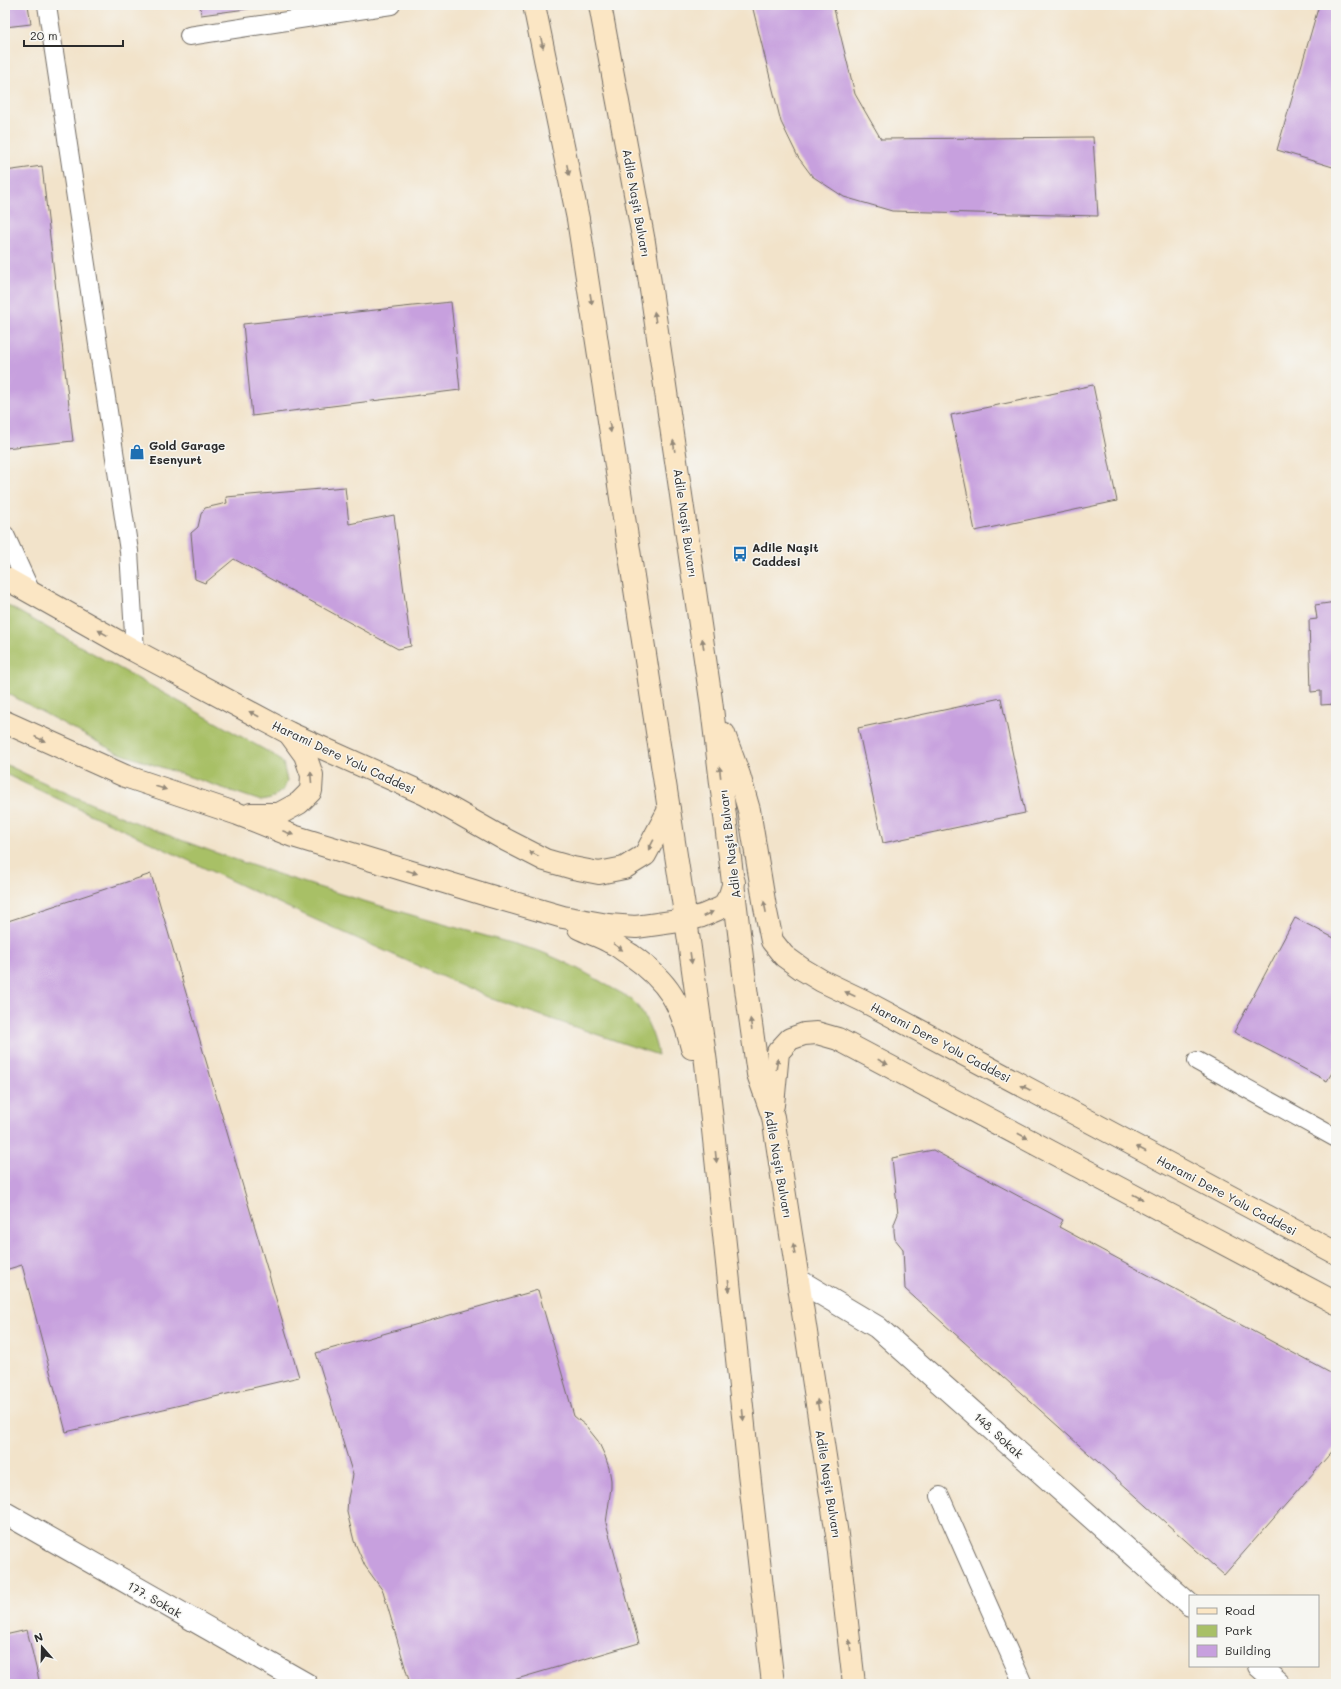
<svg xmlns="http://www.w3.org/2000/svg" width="1341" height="1689" viewBox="0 0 1341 1689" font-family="Mali,sans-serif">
	<rect width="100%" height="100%" fill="#f6f6f2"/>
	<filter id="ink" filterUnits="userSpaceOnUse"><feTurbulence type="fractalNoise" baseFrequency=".025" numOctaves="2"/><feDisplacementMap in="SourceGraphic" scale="8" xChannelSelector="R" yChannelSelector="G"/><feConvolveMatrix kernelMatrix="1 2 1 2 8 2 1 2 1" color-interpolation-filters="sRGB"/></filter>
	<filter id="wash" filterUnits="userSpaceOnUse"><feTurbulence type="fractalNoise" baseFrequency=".012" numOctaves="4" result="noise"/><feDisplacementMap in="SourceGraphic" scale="16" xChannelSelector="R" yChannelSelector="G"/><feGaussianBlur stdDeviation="0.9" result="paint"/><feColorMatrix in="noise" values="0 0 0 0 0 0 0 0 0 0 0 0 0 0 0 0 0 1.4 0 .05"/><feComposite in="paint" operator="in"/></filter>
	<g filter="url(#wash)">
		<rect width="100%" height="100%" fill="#f2e3ca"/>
		<g fill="#a8c066" stroke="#6a7648">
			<path d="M5,604L274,755L283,763L287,781L284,789L271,799L261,801L116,752L5,692Z"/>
			<path d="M5,764C72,797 141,826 211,851C318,890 429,920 539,951C564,961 587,973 610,987C619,992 630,997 636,1004C647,1018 655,1038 658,1055L492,999L287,907L5,774Z"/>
		</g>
		<g id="blocks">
			<g fill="#c7a0de">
				<path d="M5,5H28L31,24L5,27Z"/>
				<path d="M200,5H269V6L201,15Z"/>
				<path d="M752,5H833L855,94L881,139L1093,137L1098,216L892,211L844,197L812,176L798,157L781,122Z"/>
				<path d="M1319,5H1336V168L1277,150Z"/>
				<path d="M42,166L73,441L5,448V171Z"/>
				<path d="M451,302L460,390L252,416L243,324Z"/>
				<path d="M1093,385L1117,501L975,531L951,415Z"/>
				<path d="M345,487L349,524L394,515L411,646L398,649L234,559L205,583L195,579L191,533L198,527L201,514L205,508L227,503L226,497Z"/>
				<path d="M1336,602V704L1321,705V691L1311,692L1309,620L1317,619L1315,605Z"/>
				<path d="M1001,698L1025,813L883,843L858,728Z"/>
				<path d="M151,874L299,1377L66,1432L22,1265L5,1270V922Z"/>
				<path d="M1295,918L1336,939V1066L1327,1081L1234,1032Z"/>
				<path d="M933,1150L1063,1220L1059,1227L1336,1376V1447L1224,1575L905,1289L903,1249L895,1239L894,1231V1224L898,1214L892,1158Z"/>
				<path d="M538,1290L574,1416L586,1426L598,1441L605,1456L609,1468L611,1480V1488L606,1523L639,1643L500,1684H410L383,1591L365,1566L354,1541L347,1512L348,1498L353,1475L316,1353Z"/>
				<path d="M27,1630L40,1684H5V1635Z"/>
			</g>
		</g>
	</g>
	<g filter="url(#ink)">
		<use href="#blocks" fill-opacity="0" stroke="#716b63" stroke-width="1"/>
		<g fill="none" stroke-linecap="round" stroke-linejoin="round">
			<g stroke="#716b63" stroke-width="20">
				<g id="lane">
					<path d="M47,5L129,551L135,651"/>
					<path d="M189,36L391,5"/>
					<path d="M5,535L31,592"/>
					<path d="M1197,1061L1336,1138"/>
					<path d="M940,1496L1023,1684"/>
				</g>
			</g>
			<g stroke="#716b63" stroke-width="24">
				<g id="street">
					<path d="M798,1280L877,1327L1190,1605"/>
					<path d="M5,1513L306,1684"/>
					<path d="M1259,1666L1279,1684"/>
				</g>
			</g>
			<g stroke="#716b63" stroke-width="24">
				<g id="secondary">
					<path d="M534,5L578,219L686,920L706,1063L749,1473L773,1684"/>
					<path d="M600,5L644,242L711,700L744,974L758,1074L773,1117L798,1280L837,1535L854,1684"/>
					<path d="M5,578L135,651L289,733L425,794L506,840L545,860L573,868L599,873L624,868L645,855L669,810"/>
					<path d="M5,722L125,776L238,814L293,836L487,895L563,917L608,925L636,927L686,920L702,916L723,907L730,895L734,882"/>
					<path d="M724,734L739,775L749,810L765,907L772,941L784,956L802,969L822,981L864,1001L1336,1253"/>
					<path d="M251,814H279L299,803L311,791L312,775L305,755L289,733"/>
					<path d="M579,928C589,933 600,936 610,942C617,945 624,951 631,955C669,982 681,1004 692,1048"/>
					<path d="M773,1105L778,1052L790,1039L804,1034L817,1033L838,1039L1336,1303"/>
				</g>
			</g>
			<use href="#lane" stroke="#fff" stroke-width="18"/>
			<use href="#street" stroke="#fff" stroke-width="22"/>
			<use href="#secondary" stroke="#fbe6c4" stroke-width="22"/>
		</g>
		<defs><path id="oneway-solid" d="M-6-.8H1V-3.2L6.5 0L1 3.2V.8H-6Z"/></defs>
		<g fill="#938878">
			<use href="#oneway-solid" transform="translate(542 43) rotate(78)"/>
			<use href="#oneway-solid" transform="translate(568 170) rotate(78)"/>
			<use href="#oneway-solid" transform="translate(591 299) rotate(81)"/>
			<use href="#oneway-solid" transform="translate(655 317) rotate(-98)"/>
			<use href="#oneway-solid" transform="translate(610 427) rotate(81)"/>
			<use href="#oneway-solid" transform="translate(674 446) rotate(-98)"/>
			<use href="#oneway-solid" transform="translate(103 633) rotate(-151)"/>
			<use href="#oneway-solid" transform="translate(703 644) rotate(-98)"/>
			<use href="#oneway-solid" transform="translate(254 714) rotate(-152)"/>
			<use href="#oneway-solid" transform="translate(40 739) rotate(24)"/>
			<use href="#oneway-solid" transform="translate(720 772) rotate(-97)"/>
			<use href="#oneway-solid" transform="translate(311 777) rotate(-95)"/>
			<use href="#oneway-solid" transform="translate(161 788) rotate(18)"/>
			<use href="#oneway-solid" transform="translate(288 833) rotate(21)"/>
			<use href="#oneway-solid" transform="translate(651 845) rotate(118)"/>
			<use href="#oneway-solid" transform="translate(534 854) rotate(-154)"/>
			<use href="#oneway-solid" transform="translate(412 872) rotate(17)"/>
			<use href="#oneway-solid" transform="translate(765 907) rotate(-101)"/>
			<use href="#oneway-solid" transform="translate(708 914) rotate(-24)"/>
			<use href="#oneway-solid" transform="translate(618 947) rotate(35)"/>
			<use href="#oneway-solid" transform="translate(691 958) rotate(82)"/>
			<use href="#oneway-solid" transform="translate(850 994) rotate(-155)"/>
			<use href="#oneway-solid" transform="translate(751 1024) rotate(-98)"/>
			<use href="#oneway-solid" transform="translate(883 1062) rotate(27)"/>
			<use href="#oneway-solid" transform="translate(777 1064) rotate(-82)"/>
			<use href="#oneway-solid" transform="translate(1026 1088) rotate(-152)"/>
			<use href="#oneway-solid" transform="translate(1023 1136) rotate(28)"/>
			<use href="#oneway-solid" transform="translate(1141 1149) rotate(-152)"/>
			<use href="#oneway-solid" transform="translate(716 1157) rotate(84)"/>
			<use href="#oneway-solid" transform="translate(1138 1197) rotate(28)"/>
			<use href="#oneway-solid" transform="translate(794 1249) rotate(-99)"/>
			<use href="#oneway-solid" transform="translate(729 1286) rotate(84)"/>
			<use href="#oneway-solid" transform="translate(818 1405) rotate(-99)"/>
			<use href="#oneway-solid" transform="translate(743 1415) rotate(84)"/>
			<use href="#oneway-solid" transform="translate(850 1645) rotate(-96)"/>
		</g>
	</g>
	<defs>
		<g id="shop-bare" transform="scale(1.2)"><path d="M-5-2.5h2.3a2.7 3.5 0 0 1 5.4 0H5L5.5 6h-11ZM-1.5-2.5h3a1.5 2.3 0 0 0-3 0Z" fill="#1f6fb2" stroke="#f6f6f2" stroke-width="2.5" paint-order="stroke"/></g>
		<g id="bus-bare" transform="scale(1.2)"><path d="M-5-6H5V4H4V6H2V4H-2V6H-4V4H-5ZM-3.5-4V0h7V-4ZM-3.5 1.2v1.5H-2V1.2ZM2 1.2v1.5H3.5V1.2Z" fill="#1f6fb2" stroke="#f6f6f2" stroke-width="2.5" paint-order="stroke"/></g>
	</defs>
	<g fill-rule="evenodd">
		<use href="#shop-bare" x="137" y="452"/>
		<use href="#bus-bare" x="740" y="554"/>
	</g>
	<g text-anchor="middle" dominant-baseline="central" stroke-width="3" stroke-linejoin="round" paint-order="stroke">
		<g font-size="12" fill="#2b2b2b" stroke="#f6f6f2">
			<text transform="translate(637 203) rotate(80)">Adile Naşit Bulvarı</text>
			<text transform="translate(686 523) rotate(82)">Adile Naşit Bulvarı</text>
			<text transform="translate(344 757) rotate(25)">Harami Dere Yolu Caddesi</text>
			<text transform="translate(729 844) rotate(-97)">Adile Naşit Bulvarı</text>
			<text transform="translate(941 1042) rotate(28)">Harami Dere Yolu Caddesi</text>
			<text transform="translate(779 1164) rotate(80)">Adile Naşit Bulvarı</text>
			<text transform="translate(1227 1195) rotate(28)">Harami Dere Yolu Caddesi</text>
			<text transform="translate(999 1435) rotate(42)">148. Sokak</text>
			<text transform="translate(829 1484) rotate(81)">Adile Naşit Bulvarı</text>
			<text transform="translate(155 1599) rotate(30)">177. Sokak</text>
		</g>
		<g font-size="12" font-weight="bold" fill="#2b2b2b" stroke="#f6f6f2" text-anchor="start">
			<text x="149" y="445">Gold Garage<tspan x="149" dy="14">Esenyurt</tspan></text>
			<text x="752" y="547">Adile Naşit<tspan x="752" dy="14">Caddesi</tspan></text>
		</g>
	</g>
	<rect width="1341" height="1689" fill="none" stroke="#f6f6f2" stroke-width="20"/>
	<rect x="1189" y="1595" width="130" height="72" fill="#f6f6f2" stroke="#a5a5a2"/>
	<rect x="1197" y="1608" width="20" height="6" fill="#fbe6c4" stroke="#a5a5a2"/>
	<text x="1225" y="1615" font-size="12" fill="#2b2b2b">Road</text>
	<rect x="1197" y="1625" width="20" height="12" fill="#a8c066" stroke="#a5a5a2"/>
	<text x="1225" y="1635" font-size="12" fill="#2b2b2b">Park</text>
	<rect x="1197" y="1645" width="20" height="12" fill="#c7a0de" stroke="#a5a5a2"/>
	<text x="1225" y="1655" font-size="12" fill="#2b2b2b">Building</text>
	<g transform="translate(42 1647) rotate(340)" stroke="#f6f6f2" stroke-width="3" paint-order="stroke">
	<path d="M0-3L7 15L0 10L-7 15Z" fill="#2b2b2b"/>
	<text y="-6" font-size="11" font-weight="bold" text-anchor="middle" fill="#2b2b2b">N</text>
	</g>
	<path d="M24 40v6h99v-6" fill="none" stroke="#2b2b2b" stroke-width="2"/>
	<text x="30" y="40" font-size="12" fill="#2b2b2b" stroke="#f6f6f2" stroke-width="3" paint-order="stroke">20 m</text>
</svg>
